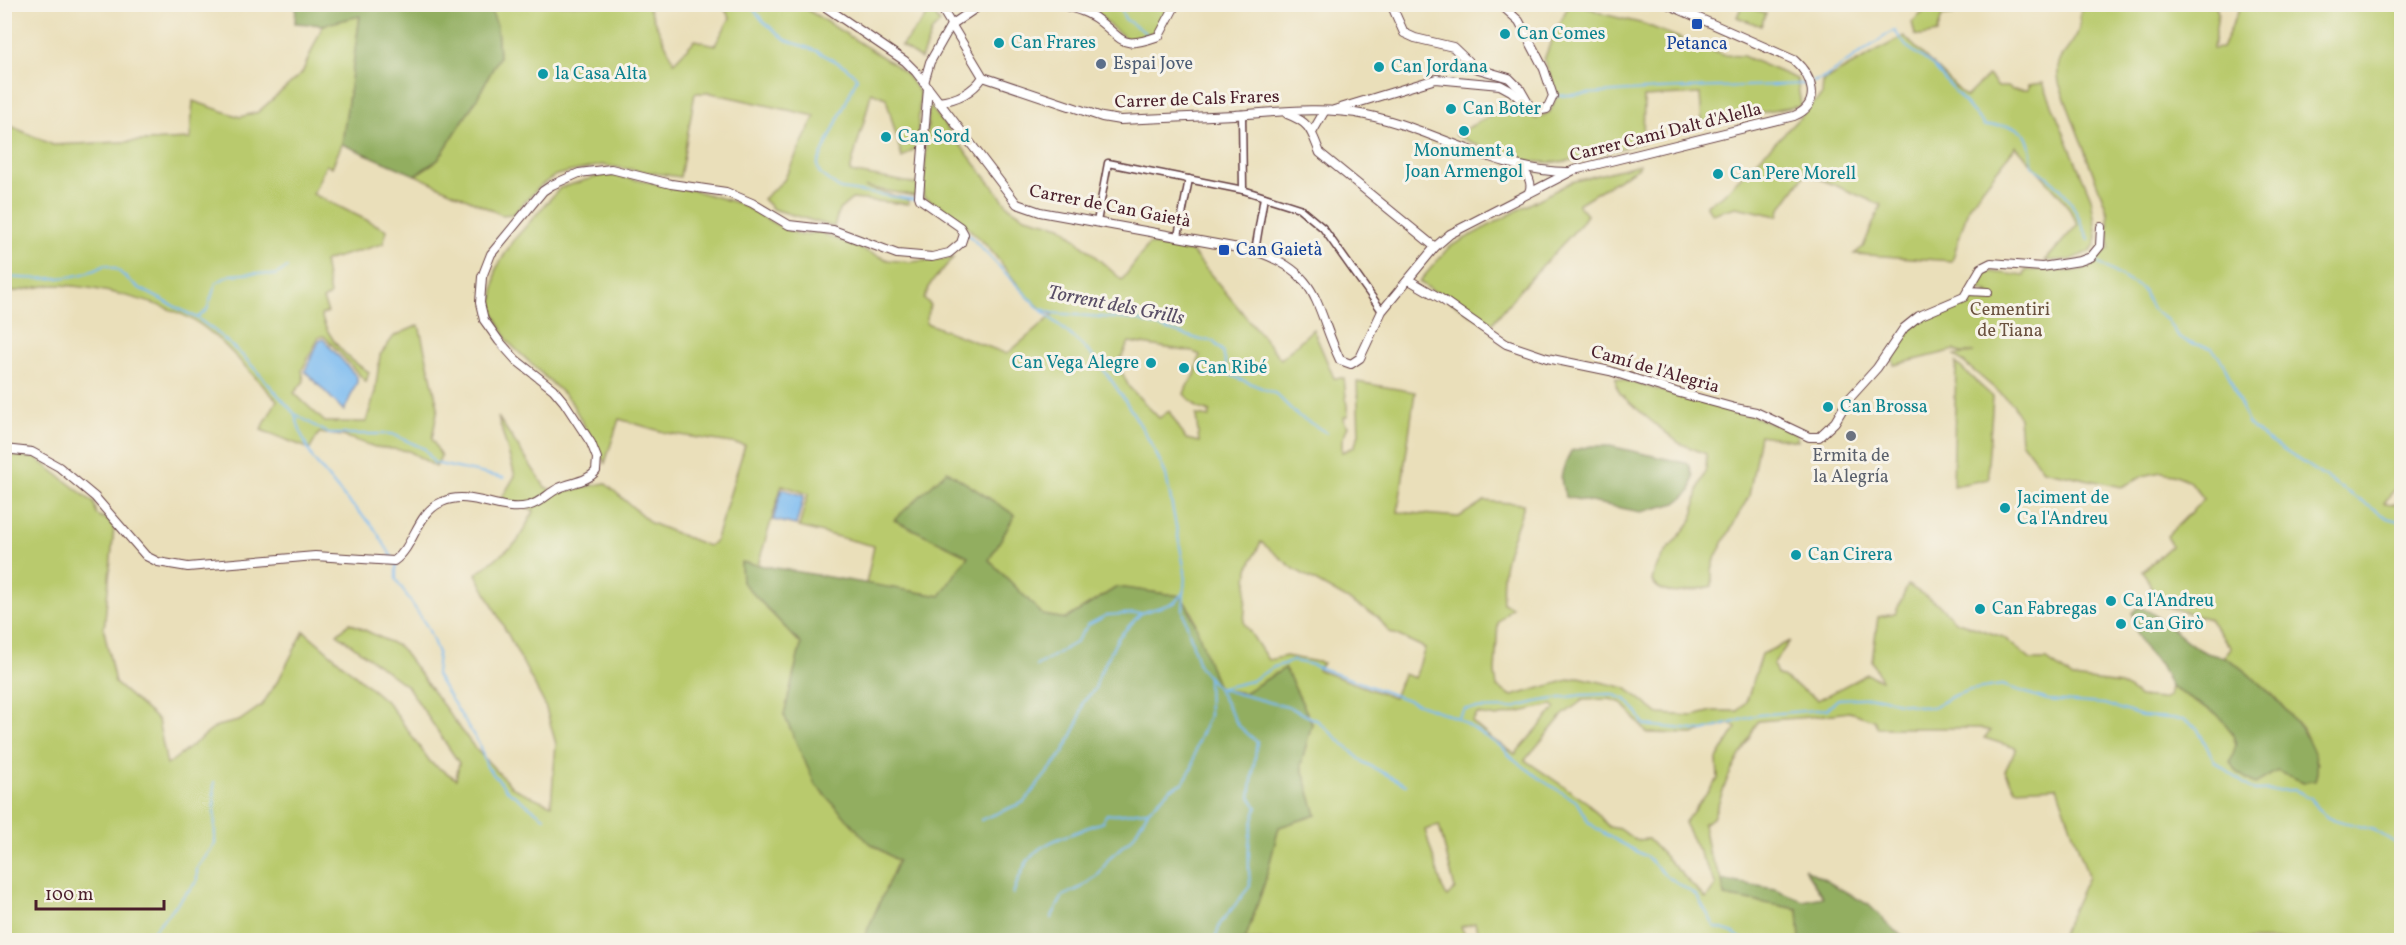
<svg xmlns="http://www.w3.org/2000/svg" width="2406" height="945" viewBox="0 0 2406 945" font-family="Vollkorn,serif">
	<rect width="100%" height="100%" fill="#f7f3e8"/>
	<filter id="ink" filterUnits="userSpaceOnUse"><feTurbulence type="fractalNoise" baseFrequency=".0167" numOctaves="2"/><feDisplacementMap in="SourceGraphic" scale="12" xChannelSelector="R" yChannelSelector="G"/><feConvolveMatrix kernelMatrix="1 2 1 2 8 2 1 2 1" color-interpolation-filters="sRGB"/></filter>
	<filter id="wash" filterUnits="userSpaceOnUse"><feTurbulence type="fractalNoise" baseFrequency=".008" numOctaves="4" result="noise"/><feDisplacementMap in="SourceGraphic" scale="24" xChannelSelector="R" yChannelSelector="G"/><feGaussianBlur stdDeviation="1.35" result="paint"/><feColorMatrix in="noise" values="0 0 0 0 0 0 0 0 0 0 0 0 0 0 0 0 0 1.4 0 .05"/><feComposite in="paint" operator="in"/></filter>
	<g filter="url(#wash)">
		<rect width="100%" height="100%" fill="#eadfba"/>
		<g fill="#b9ca6d" stroke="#82744c" stroke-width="1.5" fill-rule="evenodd">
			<path d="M2164,4L2165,7H2172V5H2216L2218,13L2213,49L2222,48L2241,5H2401L2402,480L2384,503L2402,505L2401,940H2059L2088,876L2057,787L2015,789L2005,771L2016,748L1984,738L1991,731L1979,728H1878L1874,720L1849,712L1810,717L1758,721L1727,780L1713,818L1703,824L1708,851L1722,880L1724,896L1798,909L1800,939L1802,940H1479L1475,923L1461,927L1468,940H1245L1264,885L1279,827L1316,815L1301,765L1312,723L1285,668L1244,693L1218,689L1206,662L1193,614L1180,596L1117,587L1066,619L1043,615L989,560L968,556L941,596L866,584L874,546L799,527L808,494L782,485L758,565L741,563L742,582L801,644L784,715L867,841L898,861L863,940H5L4,455L36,458L94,503L97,515L108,520L114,528L104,630L115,683L158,720L167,765L217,726L239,721L262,705L279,679L304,631L389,704L431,763L456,779L459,763L408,687L337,634L350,623L400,647L474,747L513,788L551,805L556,744L545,705L476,574L517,542L534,511L501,499L515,476L498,417L545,487L557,493L605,483L651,523L708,546L715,542L745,445L667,433L619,419L605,463L570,400L508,342L492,309L496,269L512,242L560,188L605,174L696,191L741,204L777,225L800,235L819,232L888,260L909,262L953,258L931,283L924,299L930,304L926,323L1007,354L1053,315C1024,304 1003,259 979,238C963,222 942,207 923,196L929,105L1009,207L1025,217L1061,226L1122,280L1149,244L1192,252L1281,359L1313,329L1334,378H1344L1348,416L1344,417L1345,423L1348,426L1342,440V452L1354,447L1359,434L1357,382L1415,392L1398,512L1459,517L1484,501L1523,504V509C1510,547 1500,561 1503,603L1512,607L1498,622L1495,672L1497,687L1512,696L1579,677L1626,688L1659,714L1693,716L1713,711H1738L1747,700L1762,654L1790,641L1773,664L1777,674L1818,700L1867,674L1881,680L1872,661L1878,617L1895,614L1908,585L1937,603L1955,621L2003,637L2031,660H2047L2073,678L2121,684L2140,697L2162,699L2169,696L2171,687L2217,714L2232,732L2236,745L2277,771L2304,782L2318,764L2304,731L2273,695L2224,656L2231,648L2209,619L2161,605L2143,571L2171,546L2167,536L2204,499L2190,481L2174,474L2161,472L2143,476L2122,487L2043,470L2021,441L2019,418L2013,404L1955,355L1974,353H1960L1955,350L1894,365L1892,355L1910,327L1922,318L1989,293L1978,288L1976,284L1985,271L2024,276L2026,270L2081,271L2109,248L2108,213L2059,83C2054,54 2066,57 2077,34C2081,26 2080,13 2081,5ZM1129,342L1193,352L1200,355L1195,375L1187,386L1184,394L1198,408L1210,412L1209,417L1196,415L1199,442L1186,439L1169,411L1159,418L1129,387L1118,364ZM1261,542L1294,569L1378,617L1388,631L1425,648L1415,678L1403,674L1394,698L1318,670L1323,663L1286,656L1268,660L1244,623L1248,569ZM1610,699L1622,703L1647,733L1693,734L1730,724L1736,728L1717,759L1718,779L1684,823L1716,885L1706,899L1648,839L1635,840L1620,829L1609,827L1588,803L1525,760L1563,715L1583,700ZM1552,705L1556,708L1515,754L1492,739L1472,722L1477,714L1497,717ZM1439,825L1455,889L1447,897L1442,887L1425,830Z"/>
			<path d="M489,5H647L674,62L695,40L715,45L730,18L722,5H800L892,63L906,74L920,93L917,147L902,158L886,98L871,92C866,120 856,144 850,172L917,184L916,196L865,187L909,200L908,204L852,199L839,210L834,227L773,209L763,199L784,180L815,116L711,93H695L680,177L602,165L556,175L540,186L513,214L502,215L415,175L438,160L476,100L499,57L497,26Z"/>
			<path d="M1074,5H1171L1160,29L1139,38L1127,39L1109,25L1098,13Z"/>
			<path d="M1569,5H1583L1603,14L1644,24L1722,55L1743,56L1797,79L1801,106L1702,123L1700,94L1644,97L1643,142C1610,151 1573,165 1539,162C1509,159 1481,147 1455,135L1518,100L1524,110L1536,119L1550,112L1558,94L1544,60L1554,33Z"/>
			<path d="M1742,5L1766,13L1761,26L1737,17Z"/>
			<path d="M1931,5L1962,6L1953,15L1942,16L1937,33L1921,36L1915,35L1912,22Z"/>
			<path d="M932,10L940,23L932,31L921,59L901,46Z"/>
			<path d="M360,15L342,144L332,167L326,165L313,194L387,230L383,244L324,261L330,295L323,300L328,312L321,315C329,340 347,359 369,372L366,382L324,336L319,337L302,370L304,381L294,393L325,422H366L375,392L380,355L394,336L419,325L438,407L432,439L441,456L436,467L409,451L375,447L343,436L319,433L310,449L261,430L277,400C251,375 230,346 201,325C171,304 92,285 55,285C38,286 21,291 5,293L4,123L53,145L190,139L193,101L240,117L258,112L302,73L323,25Z"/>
			<path d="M1904,36L1966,97L1988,75L1998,87H2008L2012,90H2028V85L2043,83L2091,198L2097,237L2095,245L2089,252L2070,260L2045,261L2078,224L2063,199L2016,146L1969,206L1952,261L1854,254L1863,247L1881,205L1806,173L1780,209L1778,216L1736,207L1712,214L1706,205L1723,195L1822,95L1823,81Z"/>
			<path d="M1640,164L1639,167L1578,204L1587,215L1581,224L1519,291L1490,326L1419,282L1449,247L1571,182Z"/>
			<path d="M1956,363L1993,397L1988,463L1989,479L1953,486Z"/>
			<path d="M1616,378L1750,415L1796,433L1798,441L1760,435L1749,496L1716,556L1712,570V586C1692,590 1665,601 1652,581C1657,556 1677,542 1690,522C1697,510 1695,501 1698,490C1703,477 1708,469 1706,454L1679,443L1650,420L1620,394L1616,385Z"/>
		</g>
		<g fill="#92ae60" stroke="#6e6646" stroke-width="1.5">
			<path d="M299,5H489L497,26L499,57L476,100L438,160L415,175L342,144L360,16L323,25L295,23L296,7Z"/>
			<path d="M1591,446H1610L1689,464L1693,476L1691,491L1676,503L1641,512L1566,497C1557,476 1562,471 1571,451Z"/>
			<path d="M947,471L1015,515L989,560L1043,615L1066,619L1117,587L1181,596C1200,624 1204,658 1219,689L1244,693L1285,668L1312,723L1301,765L1316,815L1279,827L1264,885L1245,940H863L898,861L867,841L815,784L784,715L801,644L742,582L741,562L940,596L968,556L894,520Z"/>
			<path d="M2138,607C2156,611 2179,637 2197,648C2202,651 2209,654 2214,655C2219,657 2222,655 2227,658C2256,677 2331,743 2315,781L2304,782L2277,771L2255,784L2236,772L2230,762L2236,745L2232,732L2217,714L2171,687L2160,664L2146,651L2136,632L2132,613Z"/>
			<path d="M1804,868L1869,905L1895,931L1910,940H1800L1798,909L1724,896L1722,880L1775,889L1803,901L1823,897Z"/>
		</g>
		<g fill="#7dbcf1" stroke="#646e8e" stroke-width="1.5">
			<path d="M323,339L357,377V382L344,411L305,371L319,341Z"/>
			<path d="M782,489L804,496L796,525L773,520Z"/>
		</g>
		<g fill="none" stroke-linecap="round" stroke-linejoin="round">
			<g stroke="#7dbcf1" stroke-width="2">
				<path d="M749,4L764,22L786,40L817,51L846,67L857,78L817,165L820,174L840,189L917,200"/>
				<path d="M1119,4L1125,19L1146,33"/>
				<path d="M1813,82L1824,78L1894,30L1906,46L1931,64L1985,126C2021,122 2031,130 2032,166C2067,188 2073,203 2089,240"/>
				<path d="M1556,96L1659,89L1807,84"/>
				<path d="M966,232L1039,308L1052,313L1137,320L1201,340L1213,341L1223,352L1228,374L1276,394L1297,415L1327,433"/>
				<path d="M2098,263L2142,289L2152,309L2167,320L2179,338L2195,344L2212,348L2224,364L2248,423L2259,434L2387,518L2402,522"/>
				<path d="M4,277C38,279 76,282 105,265L116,269L137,287L197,318L215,331L245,358L295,414L329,434H392L425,449L434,463L504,478"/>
				<path d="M1040,309C1058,325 1080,341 1095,359C1119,388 1152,441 1166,475L1185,572L1183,611L1199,666L1218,689L1238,725L1257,742L1250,797L1257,807C1247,834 1248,858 1250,886L1220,924L1215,940"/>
				<path d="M197,318L207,310L216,283L230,275L256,273L275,275L287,268"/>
				<path d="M295,415L302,436L313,459L345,498L373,526L389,552L396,565V579L428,628L438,653L436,675L479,744L487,767L508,791L544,817"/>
				<path d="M1036,666L1075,643L1088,625L1107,615L1141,613"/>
				<path d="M1218,689L1251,681L1274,667L1293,661L1309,664L1457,718L1465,709L1513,708L1541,701L1581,695L1611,694L1625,699L1637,712L1644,725L1704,731L1758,715L1827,709L1838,699L1881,697L1895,702L1931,708L1953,696L1970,690L2002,685L2048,700L2104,704L2142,716L2183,719L2197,728L2215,762L2254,791L2295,790L2311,798L2316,807L2328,818L2374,830L2402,847"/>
				<path d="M1221,689L1291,708L1318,721L1363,762L1406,785"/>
				<path d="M1457,718L1503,748L1511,757L1543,781L1576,801L1589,823L1603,833L1647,857L1664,874L1697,896L1715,927L1734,933L1743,940"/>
				<path d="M981,820L1024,802L1063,753L1079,721L1083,702L1095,689L1099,675L1118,638L1141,613L1174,603L1183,593"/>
				<path d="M1013,894C1027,854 1034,847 1074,833C1084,830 1090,825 1101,823L1107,814C1120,817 1134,811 1148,811"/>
				<path d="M1051,918L1063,896L1082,887L1100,873L1109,858L1133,837L1148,811L1170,789L1183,783L1192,768L1197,744L1209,716L1208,676"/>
				<path d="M145,940L197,881V868L215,844L214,782"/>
			</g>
		</g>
	</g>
	<g filter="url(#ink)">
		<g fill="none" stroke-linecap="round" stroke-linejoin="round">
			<g stroke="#623c40" stroke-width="9">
				<g id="pedestrian">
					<path d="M1242,114L1243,190"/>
					<path d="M1097,222L1108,163L1243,190L1299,208L1323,228L1382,311"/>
					<path d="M1178,236L1189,179"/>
					<path d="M1255,251L1264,197"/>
				</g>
			</g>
			<g stroke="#623c40" stroke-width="10">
				<g id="minor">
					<path d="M821,4L905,61L916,72L1017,204L1040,212L1255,251C1321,273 1314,305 1340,360L1351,364L1360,358L1382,311L1435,247L1450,234L1574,170L1794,116C1823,104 1812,76 1794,60L1667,4"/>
					<path d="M939,4L983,77L1102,117L1120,120C1158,118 1196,117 1234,115C1277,112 1324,106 1366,115C1435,129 1495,171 1567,172"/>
					<path d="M1058,4C1072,8 1087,11 1098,20C1126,42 1121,49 1159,36L1176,4"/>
					<path d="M1391,4L1404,33L1415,38L1453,47L1475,68L1509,78L1520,89L1528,103"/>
					<path d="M924,83L930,62L951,25L982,4"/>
					<path d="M938,102C957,100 972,93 983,77"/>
					<path d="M1334,110L1436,79L1500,85L1511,91L1532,109L1537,111L1547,109L1553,96L1544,69L1519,21L1500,4"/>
					<path d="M1287,114C1311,123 1311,131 1320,153L1435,247"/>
					<path d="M1313,131L1324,112"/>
					<path d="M1520,169C1528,173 1533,184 1529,192"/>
					<path d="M1409,280L1440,298L1506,344L1547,358L1610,371L1676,392L1735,408L1756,412L1809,437H1819L1835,422L1848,400L1877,368L1904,328L1919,316L1964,297L1981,268L1991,263L2042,267L2080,261L2091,257L2100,246L2101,227"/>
					<path d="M1968,291L1988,292"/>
					<path d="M4,449L32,452L59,467L95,497L146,556L158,562L188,567L315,556L394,561C415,546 416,513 442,502C471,489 499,513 528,506C541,503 548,493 559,488C572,482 587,482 596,471L597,458L591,443L564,402L553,389L516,360L499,341L484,320L480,303L482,277L491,254L543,191L552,185L579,173L611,169L671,184L726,192L752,203L789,225L833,230L897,254L932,257L949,253L961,243L964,234L960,227L920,199L919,196L928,88"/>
				</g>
			</g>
			<use href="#pedestrian" stroke="#fff" stroke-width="6"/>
			<use href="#minor" stroke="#fff" stroke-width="8"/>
		</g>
	</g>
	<g fill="#1a4fb4" stroke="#f7f3e8" stroke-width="2">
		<rect x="1691" y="18" width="12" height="12" rx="3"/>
		<rect x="1218" y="244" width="12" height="12" rx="3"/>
	</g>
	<g fill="#0f9aa8" stroke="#f7f3e8" stroke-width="2">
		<circle cx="1505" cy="34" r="6"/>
		<circle cx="999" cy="43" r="6"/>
		<circle cx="1379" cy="67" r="6"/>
		<circle cx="543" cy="74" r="6"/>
		<circle cx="1451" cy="109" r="6"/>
		<circle cx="1464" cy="131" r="6"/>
		<circle cx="886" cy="137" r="6"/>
		<circle cx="1718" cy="174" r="6"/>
		<circle cx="1151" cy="363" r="6"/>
		<circle cx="1184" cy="368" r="6"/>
		<circle cx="1828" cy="407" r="6"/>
		<circle cx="2005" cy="508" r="6"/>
		<circle cx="1796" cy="555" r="6"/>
		<circle cx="2111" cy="601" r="6"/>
		<circle cx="1980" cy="609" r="6"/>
		<circle cx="2121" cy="624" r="6"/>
	</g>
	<circle fill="#5c6f8a" stroke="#f7f3e8" stroke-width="2" cx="1101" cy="64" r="6"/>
	<circle fill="#6b7280" stroke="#f7f3e8" stroke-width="2" cx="1851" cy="436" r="6"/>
	<g text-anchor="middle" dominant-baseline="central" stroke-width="6" stroke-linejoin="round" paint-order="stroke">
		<g font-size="18" fill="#0d838f" stroke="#f7f3e8" text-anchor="start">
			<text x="1517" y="34">Can Comes</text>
			<text x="1011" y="43">Can Frares</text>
			<text x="1391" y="67">Can Jordana</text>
			<text x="555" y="74">la Casa Alta</text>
			<text x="1463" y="109">Can Boter</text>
			<text x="898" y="137">Can Sord</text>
			<text x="1464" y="151" text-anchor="middle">Monument a<tspan x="1464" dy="21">Joan Armengol</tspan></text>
			<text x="1730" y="174">Can Pere Morell</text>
			<text x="1139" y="363" text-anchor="end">Can Vega Alegre</text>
			<text x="1196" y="368">Can Ribé</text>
			<text x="1840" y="407">Can Brossa</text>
			<text x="2017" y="498">Jaciment de<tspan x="2017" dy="21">Ca l'Andreu</tspan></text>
			<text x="1808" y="555">Can Cirera</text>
			<text x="2123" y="601">Ca l'Andreu</text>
			<text x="1992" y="609">Can Fabregas</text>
			<text x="2133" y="624">Can Girò</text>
		</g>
		<g font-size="18" fill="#164399" stroke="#f7f3e8">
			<text x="1697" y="44">Petanca</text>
			<text x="1236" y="250" text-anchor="start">Can Gaietà</text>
		</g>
		<g font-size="18" fill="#4e5e75" stroke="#f7f3e8" text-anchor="start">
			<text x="1113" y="64">Espai Jove</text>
		</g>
		<g font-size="18" fill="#4a1f2b" stroke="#f7f3e8">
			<text transform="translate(1197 100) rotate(-2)">Carrer de Cals Frares</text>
			<text transform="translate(1666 133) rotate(-14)">Carrer Camí Dalt d'Alella</text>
			<text transform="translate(1110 207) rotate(11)">Carrer de Can Gaietà</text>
			<text transform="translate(1655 370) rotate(16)">Camí de l'Alegria</text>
		</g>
		<g font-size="18" fill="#6b523f" stroke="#f7f3e8">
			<text x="2010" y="310">Cementiri<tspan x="2010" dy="21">de Tiana</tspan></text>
		</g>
		<g font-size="18" fill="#5b616d" stroke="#f7f3e8">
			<text x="1851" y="456">Ermita de<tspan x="1851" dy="21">la Alegría</tspan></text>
		</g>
		<g font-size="20" font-style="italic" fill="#594e66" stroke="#f7f3e8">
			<text transform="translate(1116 306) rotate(11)">Torrent dels Grills</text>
		</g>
	</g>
	<rect width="2406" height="945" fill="none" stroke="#f7f3e8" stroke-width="24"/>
	<path d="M36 900v9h128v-9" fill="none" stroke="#4a1f2b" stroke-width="3"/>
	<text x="45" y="900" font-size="18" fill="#4a1f2b" stroke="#f7f3e8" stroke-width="4.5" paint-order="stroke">100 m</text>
</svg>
